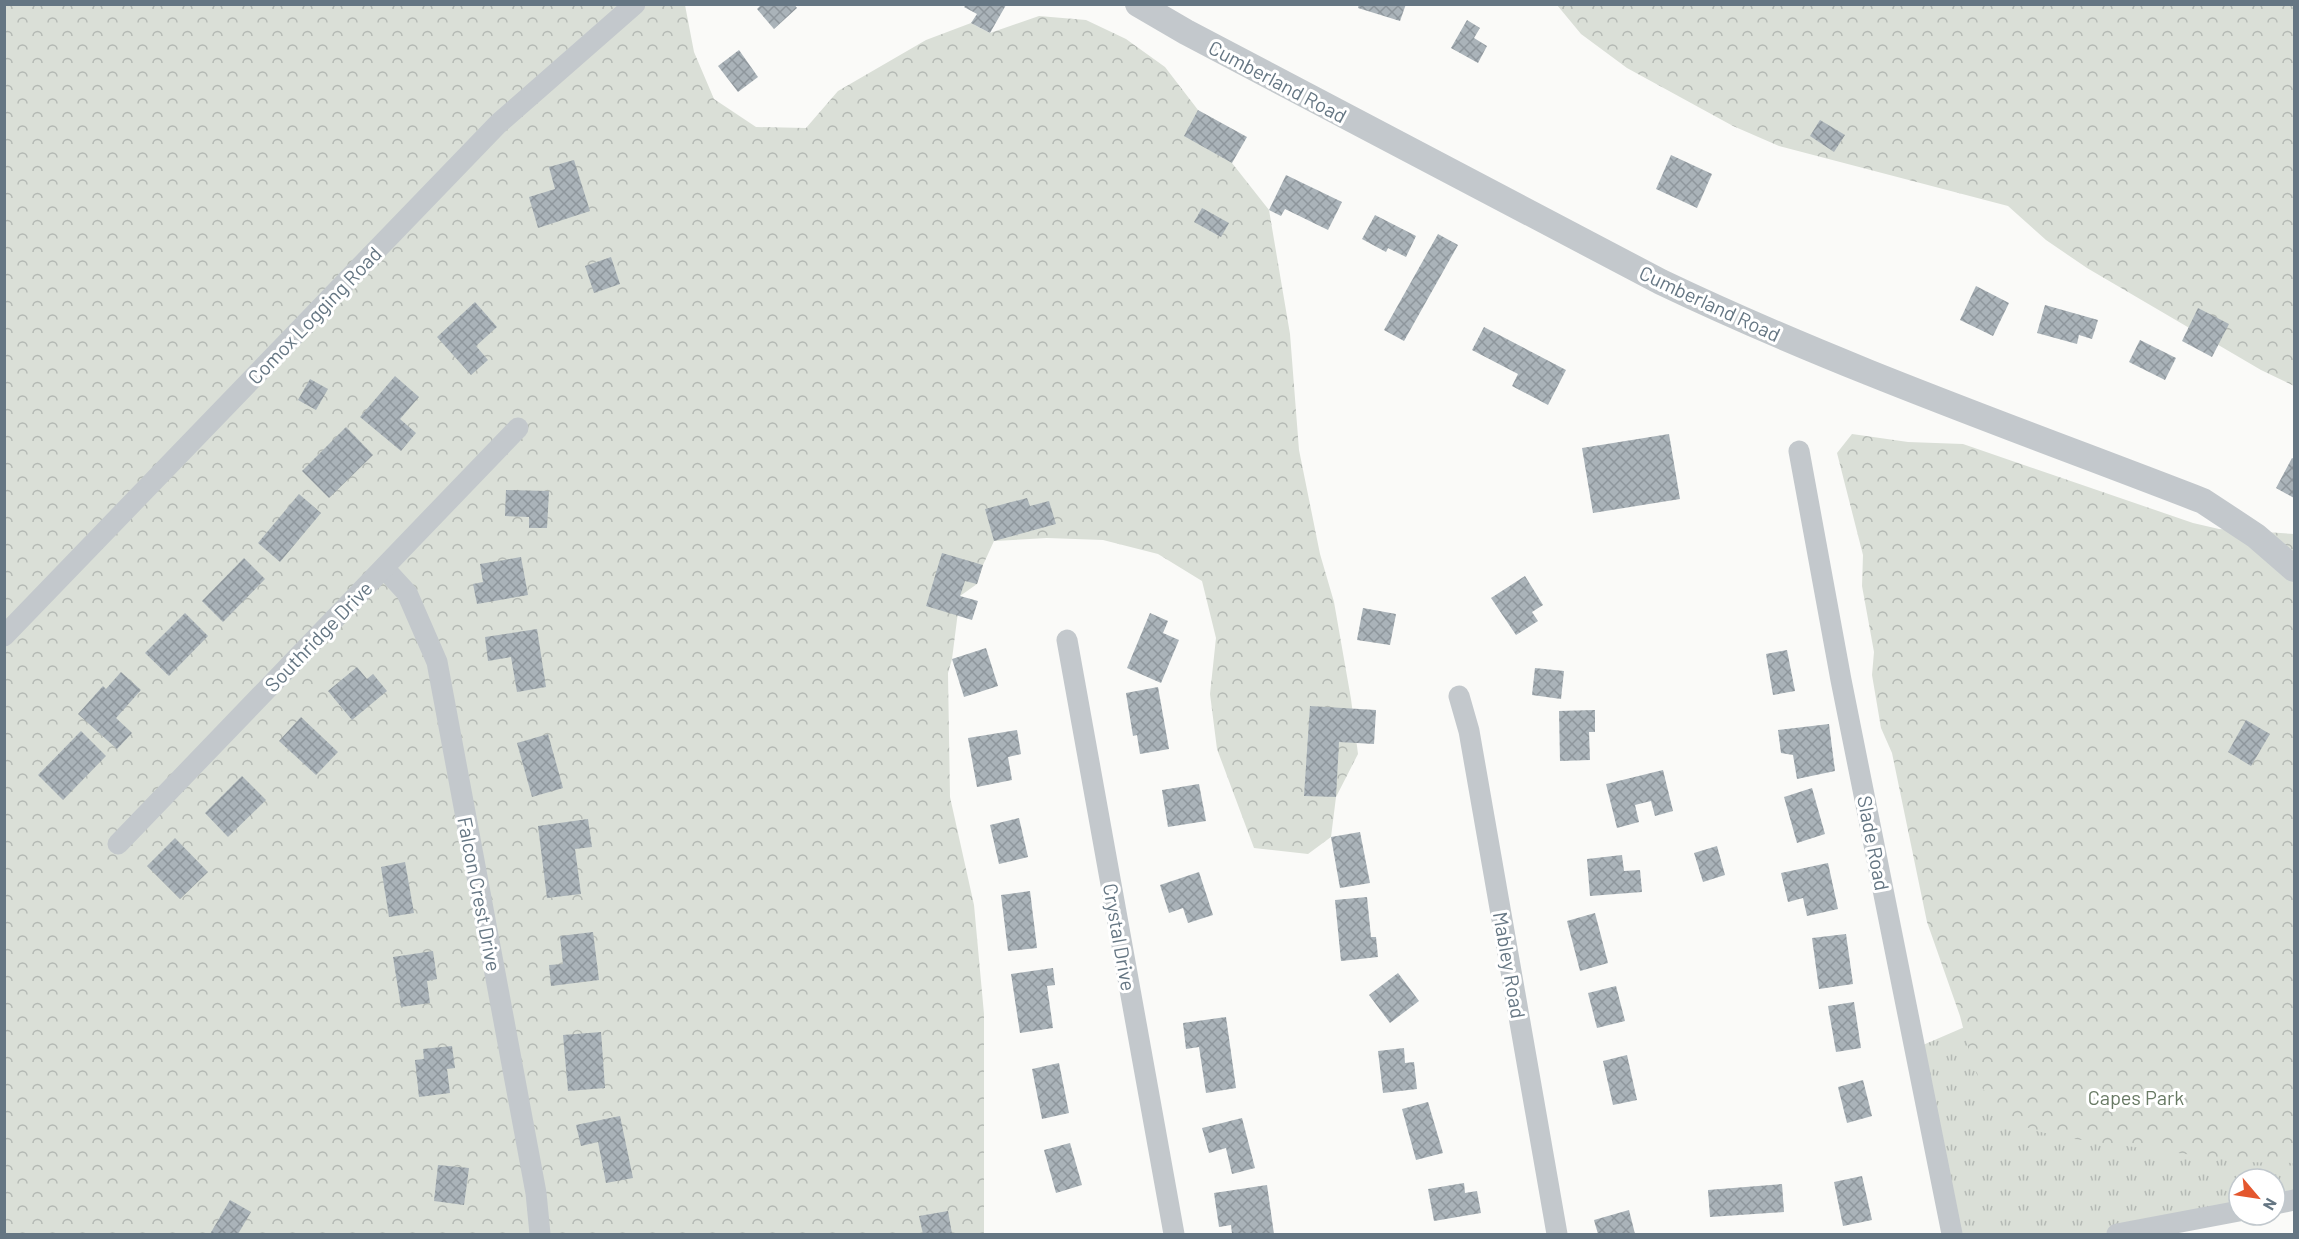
<svg xmlns="http://www.w3.org/2000/svg" width="2299" height="1239" viewBox="0 0 2299 1239" font-family="Barlow,sans-serif">
	<defs>
		<pattern id="grass-tufts" width="24" height="20" patternUnits="userSpaceOnUse" patternTransform="scale(1.5)"><rect width="24" height="20" fill="#dadfd7"/><path d="M3 7l-1-3M5 7V3M7 7l1-3M15 17l-1-3M17 17v-4M19 17l1-3" fill="none" stroke="#b4b9b4"/></pattern>
		<pattern id="forest-crowns" width="20" height="18" patternUnits="userSpaceOnUse" patternTransform="scale(1.5)"><rect width="20" height="18" fill="#dadfd7"/><path d="M2 6a3 3 0 1 1 6 0M12 15a3 3 0 1 1 6 0" fill="none" stroke="#b4b9b4"/></pattern>
		<pattern id="building-cross-hatch" width="8" height="8" patternUnits="userSpaceOnUse" patternTransform="scale(1.5)"><rect width="8" height="8" fill="#aab3b9"/><path d="M0 0l8 8M0 8l8-8" fill="none" stroke="#8e969c"/></pattern>
	</defs>
	<rect width="100%" height="100%" fill="#fafaf8"/>
	<path fill="url(#grass-tufts)" d="M2294,885V1200L2275,1204V1179H2239V1211L2117,1234H1952L1916,1048Z"/>
	<g fill="url(#forest-crowns)">
		<path d="M5,5H685L694,52L714,99L756,127L806,128L838,91L926,40L971,23L990,33L1039,16L1086,20L1126,39L1165,67L1198,110L1232,163L1269,210L1290,334L1299,450L1320,554L1334,602L1351,699L1358,754L1336,797L1331,837L1308,854L1254,848L1217,749L1210,694L1216,638L1202,581L1158,554L1103,540L1047,538L994,541L983,565L977,584L960,596L952,659L948,673L950,797L974,905L984,1014V1234H5Z"/>
		<path d="M1557,5H2294V386L2261,370L2087,268L2046,240L2008,206L1779,146L1733,126L1627,68L1581,34Z"/>
		<path d="M1852,434L1908,442L1963,444L2193,523L2219,529L2294,534V1163L2245,1162L2067,1138L2032,1130L2008,1116L1982,1088L1971,1059L1960,1016L1927,922L1892,753L1881,728L1872,675L1874,652L1862,586L1863,555L1837,453Z"/>
	</g>
	<g fill="url(#building-cross-hatch)">
		<path d="M762,4H794L797,8L774,29L757,9Z"/>
		<path d="M1359,4H1406L1400,21L1358,8Z"/>
		<path d="M966,5H1006L990,33L971,23L977,14L964,7Z"/>
		<path d="M1467,20L1480,28L1474,38L1487,46L1478,63L1451,48Z"/>
		<path d="M739,50L758,77L738,92L718,66Z"/>
		<path d="M1198,110L1247,137L1232,163L1184,136Z"/>
		<path d="M1820,120L1845,135L1834,152L1810,136Z"/>
		<path d="M1671,155L1712,174L1697,208L1656,189Z"/>
		<path d="M574,160L590,211L538,228L529,197L555,189L549,167Z"/>
		<path d="M1286,175L1342,202L1328,230L1285,209L1281,216L1269,210Z"/>
		<path d="M1202,208L1229,223L1221,237L1194,222Z"/>
		<path d="M1375,215L1416,236L1406,257L1388,248L1386,252L1362,239Z"/>
		<path d="M1438,234L1458,245L1404,341L1384,330Z"/>
		<path d="M611,257L620,284L594,293L585,266Z"/>
		<path d="M1976,286L2009,303L1993,336L1960,320Z"/>
		<path d="M475,302L497,327L476,346L488,360L471,375L437,337Z"/>
		<path d="M2045,305L2098,320L2092,339L2079,335L2077,344L2037,333Z"/>
		<path d="M2198,308L2229,324L2212,357L2182,341Z"/>
		<path d="M1484,327L1566,370L1548,405L1512,386L1518,374L1472,350Z"/>
		<path d="M2140,340L2176,358L2165,380L2129,362Z"/>
		<path d="M395,376L419,397L400,419L416,433L401,451L360,417Z"/>
		<path d="M310,379L328,389L316,410L298,400Z"/>
		<path d="M346,427L373,455L329,498L302,471Z"/>
		<path d="M1669,434L1680,499L1593,513L1582,448Z"/>
		<path d="M2292,458L2294,459V498L2276,488Z"/>
		<path d="M506,490L549,491L547,528H529V517L505,516Z"/>
		<path d="M299,494L321,513L280,562L258,543Z"/>
		<path d="M1027,498L1030,506L1049,501L1056,524L994,541L985,509Z"/>
		<path d="M942,553L983,565L977,584L965,581L960,596L978,601L972,620L926,606Z"/>
		<path d="M521,557L528,595L477,604L473,584L483,582L480,564Z"/>
		<path d="M244,558L265,579L223,622L202,601Z"/>
		<path d="M1525,576L1543,605L1532,612L1538,621L1516,635L1491,598Z"/>
		<path d="M1363,608L1396,614L1390,645L1357,640Z"/>
		<path d="M185,613L208,636L169,676L145,653Z"/>
		<path d="M1150,613L1168,621L1163,633L1179,640L1161,683L1127,668Z"/>
		<path d="M537,629L546,687L517,692L511,657L488,661L485,637Z"/>
		<path d="M986,648L998,686L964,697L952,659Z"/>
		<path d="M1787,650L1795,691L1773,695L1766,654Z"/>
		<path d="M357,667L367,679L373,674L387,691L352,720L328,691Z"/>
		<path d="M1535,668L1564,671L1561,699L1532,695Z"/>
		<path d="M121,672L141,690L116,718L132,733L117,749L78,714L103,686L106,689Z"/>
		<path d="M1158,687L1169,749L1140,754L1137,735L1133,736L1126,693Z"/>
		<path d="M1310,706L1376,710L1374,744L1339,742L1336,797L1304,796Z"/>
		<path d="M1595,710V732H1589L1590,760L1560,761L1559,711Z"/>
		<path d="M301,717L338,752L316,775L279,741Z"/>
		<path d="M2246,720L2270,734L2251,766L2228,752Z"/>
		<path d="M1829,724L1835,771L1797,779L1793,755L1781,753L1778,730Z"/>
		<path d="M1017,730L1021,754L1008,757L1012,780L977,787L968,738Z"/>
		<path d="M81,731L106,756L63,800L38,775Z"/>
		<path d="M548,734L563,788L532,797L517,743Z"/>
		<path d="M1663,770L1673,811L1655,816L1651,801L1635,805L1639,822L1617,828L1606,784Z"/>
		<path d="M242,776L266,800L228,837L205,813Z"/>
		<path d="M1199,784L1206,821L1168,827L1162,790Z"/>
		<path d="M1812,788L1825,834L1797,843L1784,797Z"/>
		<path d="M1019,818L1028,857L999,864L990,825Z"/>
		<path d="M588,819L592,847L575,849L581,894L547,898L538,826Z"/>
		<path d="M1360,832L1370,883L1340,888L1331,837Z"/>
		<path d="M175,838L208,872L180,899L147,866Z"/>
		<path d="M1717,846L1725,875L1703,882L1694,853Z"/>
		<path d="M1622,855L1624,871L1640,870L1642,892L1590,896L1587,859Z"/>
		<path d="M405,862L414,913L389,917L381,867Z"/>
		<path d="M1828,863L1838,909L1807,916L1803,898L1788,902L1781,873Z"/>
		<path d="M1199,872L1213,915L1188,923L1183,908L1169,913L1160,885Z"/>
		<path d="M1030,891L1037,948L1008,951L1001,895Z"/>
		<path d="M1367,897L1371,937H1376L1378,957L1341,961L1335,900Z"/>
		<path d="M1595,913L1608,963L1580,971L1567,921Z"/>
		<path d="M593,932L599,980L551,986L549,965L563,964L560,936Z"/>
		<path d="M1846,934L1853,984L1819,989L1812,938Z"/>
		<path d="M433,951L437,979L427,981L430,1003L401,1007L393,957Z"/>
		<path d="M1053,968L1055,985L1047,986L1053,1028L1020,1033L1011,974Z"/>
		<path d="M1398,973L1419,1001L1390,1023L1369,995Z"/>
		<path d="M1616,986L1625,1021L1597,1028L1588,993Z"/>
		<path d="M1854,1002L1861,1048L1836,1052L1828,1006Z"/>
		<path d="M1226,1017L1236,1088L1206,1093L1199,1047L1186,1049L1183,1023Z"/>
		<path d="M601,1032L605,1088L568,1091L563,1035Z"/>
		<path d="M452,1046L455,1068L447,1069L450,1093L419,1097L415,1060L424,1059L423,1049Z"/>
		<path d="M1404,1048L1405,1063L1414,1062L1417,1089L1383,1093L1378,1051Z"/>
		<path d="M1627,1055L1637,1100L1613,1105L1603,1061Z"/>
		<path d="M1059,1063L1069,1113L1042,1119L1032,1069Z"/>
		<path d="M1863,1080L1872,1116L1847,1123L1838,1087Z"/>
		<path d="M1428,1102L1443,1153L1416,1160L1402,1109Z"/>
		<path d="M620,1116L633,1178L606,1183L598,1142L581,1146L576,1125Z"/>
		<path d="M1242,1118L1255,1168L1232,1174L1226,1148L1209,1153L1202,1128Z"/>
		<path d="M1070,1143L1082,1185L1056,1193L1044,1150Z"/>
		<path d="M438,1165L469,1168L464,1205L434,1201Z"/>
		<path d="M1862,1176L1872,1220L1843,1226L1834,1182Z"/>
		<path d="M1464,1183L1465,1193L1477,1191L1481,1213L1434,1221L1428,1189Z"/>
		<path d="M1782,1184L1784,1212L1710,1217L1708,1190Z"/>
		<path d="M1267,1185L1274,1234H1232L1231,1225L1219,1227L1214,1193Z"/>
		<path d="M230,1200L251,1212L238,1234H210Z"/>
		<path d="M1629,1210L1635,1234H1598L1594,1220Z"/>
		<path d="M948,1211L952,1234H923L919,1216Z"/>
	</g>
	<g fill="none" stroke-linecap="round" stroke-linejoin="round">
		<g stroke="#c3c8cc" stroke-width="21">
			<path d="M1799,451L1841,680L1952,1234"/>
			<path d="M384,568L407,593L437,662L536,1193L540,1234"/>
			<path d="M4,636L498,124L635,4"/>
			<path d="M1067,640L1174,1234"/>
			<path d="M1459,696L1469,731L1557,1234"/>
			<path d="M118,844L518,428"/>
			<path d="M2275,1204L2294,1200"/>
			<path d="M2117,1234L2239,1211"/>
		</g>
		<path stroke="#c3c8cc" stroke-width="26" d="M1138,4L1186,32L1661,282C1837,366 2022,431 2203,501L2256,536L2294,569"/>
	</g>
	<g text-anchor="middle" dominant-baseline="central" stroke-width="6" stroke-linejoin="round" paint-order="stroke">
		<g font-size="20" fill="#657683" stroke="#fff">
			<text transform="translate(1278 81) rotate(28)">Cumberland Road</text>
			<text transform="translate(1710 303) rotate(25)">Cumberland Road</text>
			<text transform="translate(314 315) rotate(-46)">Comox Logging Road</text>
			<text transform="translate(318 636) rotate(-46)">Southridge Drive</text>
			<text transform="translate(1874 843) rotate(79)">Slade Road</text>
			<text transform="translate(480 894) rotate(79)">Falcon Crest Drive</text>
			<text transform="translate(1120 937) rotate(80)">Crystal Drive</text>
			<text transform="translate(1510 965) rotate(80)">Mabley Road</text>
		</g>
		<g font-size="20" fill="#687a64" stroke="#fff">
			<text x="2136" y="1097">Capes Park</text>
		</g>
	</g>
	<rect width="2299" height="1239" fill="none" stroke="#657683" stroke-width="12"/>
	<g transform="translate(2257 1197) rotate(119)"><circle r="28" fill="#ffffff" stroke="#c1c8cd" stroke-width="1.5"/>
	<path d="M0-4.5L10 22L0 15L-10 22Z" fill="#e4572e"/>
	<text y="-9" font-size="16" font-weight="bold" text-anchor="middle" fill="#657683">N</text>
	</g>
</svg>
